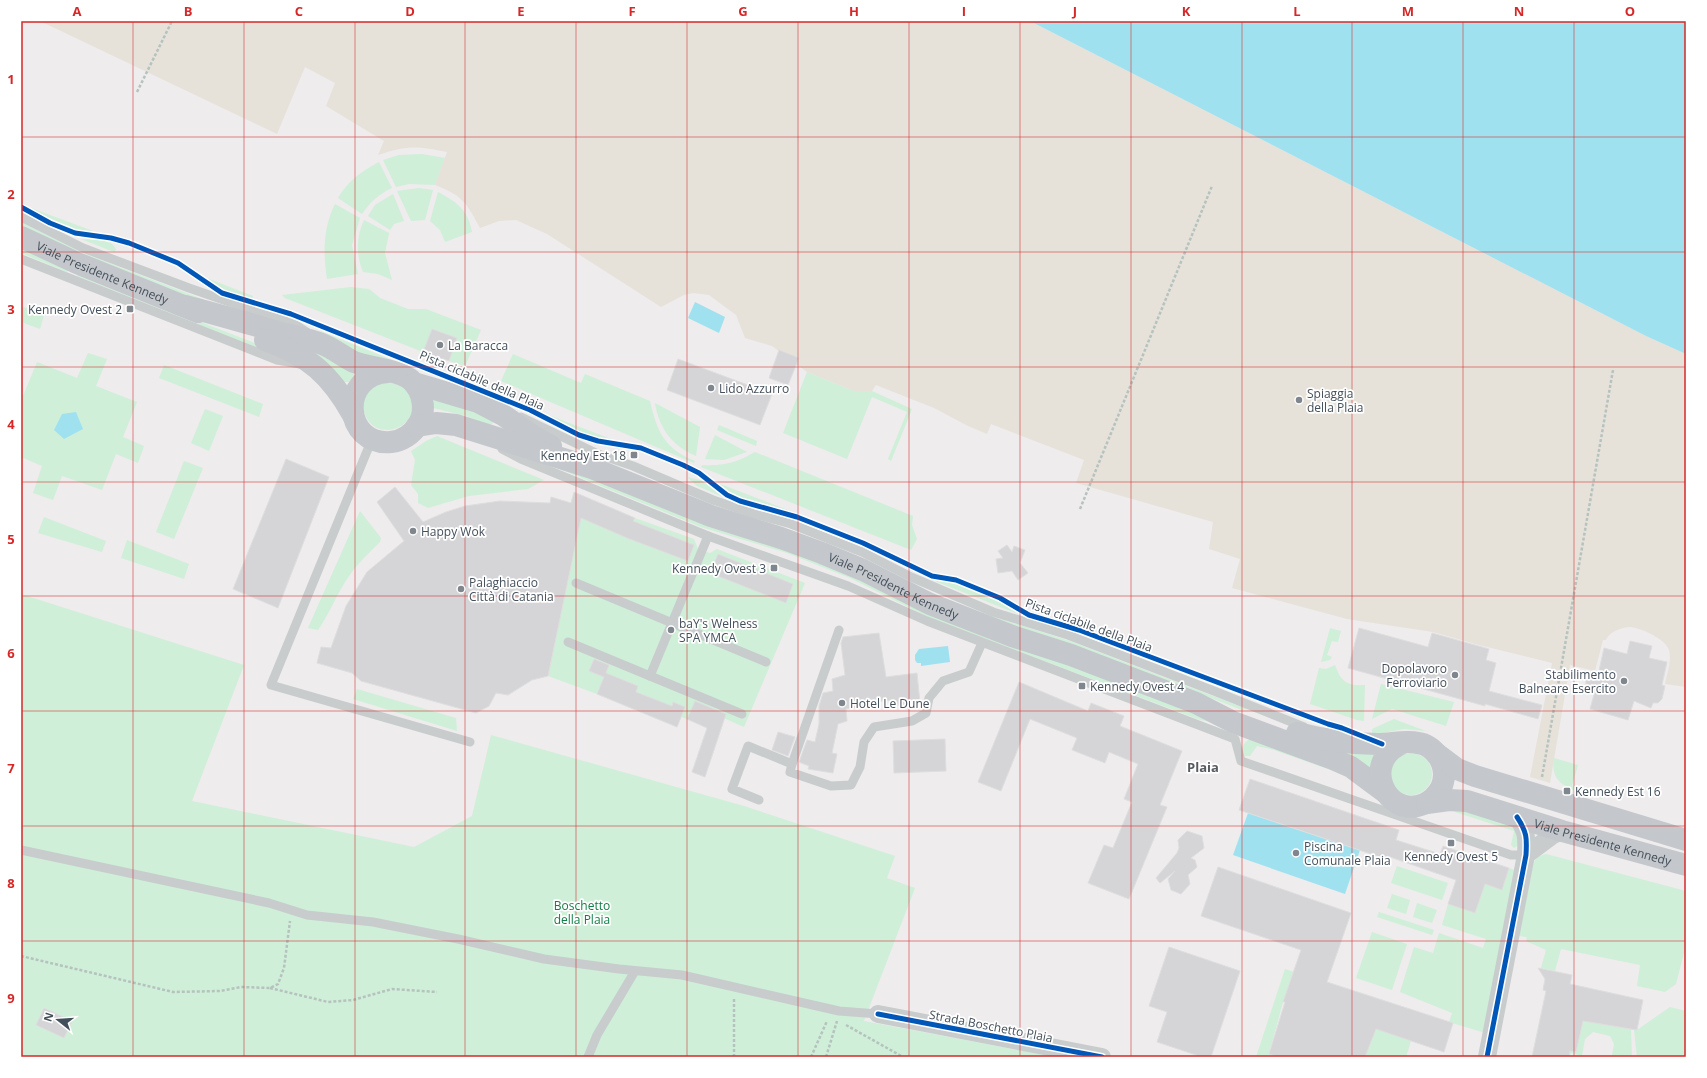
<svg xmlns="http://www.w3.org/2000/svg" width="1707" height="1078" viewBox="0 0 1707 1078" font-family="'Open Sans',sans-serif">
	<rect width="100%" height="100%" fill="#eeecec"/>
	<g fill="#cfefd9">
		<path d="M422,154L445,158L435,185L409,184L396,187L383,160L399,155Z"/>
		<path d="M379,162L392,188C379,194 370,202 362,214L338,198C348,181 362,171 379,162Z"/>
		<path d="M419,188L433,190L425,220L411,221L397,191Z"/>
		<path d="M438,192C457,202 468,210 472,232L445,242L440,230L430,221Z"/>
		<path d="M393,194L404,221L394,224L390,230L368,216L375,205Z"/>
		<path d="M335,204L360,218L352,245L358,274L327,279C323,253 323,228 335,204Z"/>
		<path d="M23,205L93,231L74,230Z"/>
		<path d="M364,220L389,233L385,253L392,280L378,274L363,272C356,255 356,237 364,220Z"/>
		<path d="M21,222L77,250L76,252L21,225Z"/>
		<path d="M81,239C91,240 113,238 116,250L114,252Z"/>
		<path d="M21,248L68,269L67,272L21,253Z"/>
		<path d="M86,254L215,304L214,307L85,256Z"/>
		<path d="M77,274L273,350L272,354L77,276Z"/>
		<path d="M204,277L253,296L252,299C233,294 219,288 204,277Z"/>
		<path d="M351,287L369,289L380,298L408,309H426L481,330L465,366L449,361L457,338L432,329L423,352L285,298L282,295Z"/>
		<path d="M21,306L44,315L40,329L21,322Z"/>
		<path d="M320,331L392,360H386L361,357Z"/>
		<path d="M298,344L354,371V376L349,382H344Z"/>
		<path d="M88,353L107,359L96,386L137,402L123,437L144,446L138,463L116,454L102,490L62,476L53,500L33,493L42,466L21,457V395L23,396L37,362L77,378Z"/>
		<path d="M513,354L581,383L585,374L650,401C657,432 665,449 695,461L694,463L501,381Z"/>
		<path d="M164,365L263,404L259,417L159,378Z"/>
		<path d="M807,372L854,391H872L912,409L891,461L888,459L907,412L872,397L847,459L783,433Z"/>
		<path d="M384,380L406,388C408,392 411,397 412,402C418,431 368,445 363,406C363,401 362,396 366,392C371,387 379,384 384,380Z"/>
		<path d="M437,399L473,409L493,419V423L490,425L466,416L433,408V402Z"/>
		<path d="M655,403L700,427L696,456C672,446 659,428 655,403Z"/>
		<path d="M205,409L223,416L209,451L191,443Z"/>
		<path d="M538,411L611,439C584,437 562,424 538,411Z"/>
		<path d="M719,425L757,441L756,446L717,430Z"/>
		<path d="M715,435L747,452L724,460L705,459Z"/>
		<path d="M437,436L544,480L528,489L469,496L428,508L418,503V494L411,485L415,460L411,451L426,441Z"/>
		<path d="M755,452L913,516L912,525L917,539L911,550L701,467L702,465C724,466 736,463 755,452Z"/>
		<path d="M529,454L703,524L788,551L853,576L1055,660L1212,720V722L1200,720L928,617L850,578L787,553L701,527L528,456Z"/>
		<path d="M184,461L203,468L174,539L156,532Z"/>
		<path d="M687,477L704,481L726,498L697,486Z"/>
		<path d="M715,482L793,512L737,496L728,492Z"/>
		<path d="M574,492L635,518L694,539L698,549L710,553L717,549L805,583L744,727L708,711L706,716L691,710L687,719L681,717L677,727L597,694L548,676L580,522L568,512Z"/>
		<path d="M360,511L381,538L380,542C370,552 357,564 349,576C337,593 330,613 318,630L308,628Z"/>
		<path d="M44,517L106,541L102,552L38,533Z"/>
		<path d="M127,540L189,564L184,579L121,558Z"/>
		<path d="M930,579C964,584 990,595 1018,614Z"/>
		<path d="M918,587L976,611L1070,641L1247,709L1242,710L1069,643L976,613Z"/>
		<path d="M21,594L244,665L192,801L414,847L472,816L491,735L744,806L895,856L887,878L915,888L864,1021L1056,1057H21Z"/>
		<path d="M1330,628L1341,631L1338,642L1332,641L1327,655L1332,657L1330,660L1321,662Z"/>
		<path d="M1335,665C1341,682 1347,686 1365,685L1364,721L1357,720L1310,704L1319,668L1326,669Z"/>
		<path d="M1381,684L1454,702L1446,726L1392,709L1372,719Z"/>
		<path d="M357,689L456,718L457,731L353,699Z"/>
		<path d="M1394,719L1426,731L1404,729L1372,735V729Z"/>
		<path d="M1254,737L1359,780L1274,750L1257,746L1250,756H1245C1239,746 1245,741 1254,737Z"/>
		<path d="M1339,751L1376,752L1371,773Z"/>
		<circle cx="1411" cy="774" r="21"/>
		<path d="M1554,758L1578,765L1572,786L1603,796L1602,799C1579,791 1548,789 1554,758Z"/>
		<path d="M1455,808L1514,825L1519,845L1514,848L1511,845L1514,831L1455,812Z"/>
		<path d="M1546,854L1686,891V945L1676,984L1665,992L1637,986L1640,965L1561,949L1555,971L1541,968L1546,950L1526,941L1527,937L1519,936L1533,864L1537,857Z"/>
		<path d="M1397,866L1448,883L1442,900L1391,883Z"/>
		<path d="M1509,868L1515,870L1485,1033L1449,1022L1452,1013L1400,992L1414,947L1433,953L1439,933L1483,948L1486,939L1442,925L1448,904L1475,913L1485,884L1502,890Z"/>
		<path d="M1392,894L1410,900L1406,914L1387,908Z"/>
		<path d="M1417,903L1437,910L1432,923L1413,917Z"/>
		<path d="M1379,912L1434,930L1432,935L1377,917Z"/>
		<path d="M1372,932L1407,944L1392,990L1356,978Z"/>
		<path d="M1285,969L1294,972L1283,1002L1269,1054L1278,1057H1256Z"/>
		<path d="M1670,1007L1686,1011V1057H1637L1634,1030H1631L1632,1057L1612,1055L1614,1044L1610,1036L1593,1032L1585,1039L1582,1056L1571,1053L1570,1056L1574,1057H1569L1570,1051H1576L1583,1021L1637,1030Z"/>
		<path d="M1341,1014L1411,1041L1406,1057H1365Z"/>
	</g>
	<path fill="#e6e2da" d="M40,21H1030L1646,336L1686,354V687L1665,684C1667,673 1672,661 1669,650C1666,639 1641,628 1630,627C1622,627 1609,632 1606,640H1603L1595,671L1570,665L1550,783L1530,777L1552,663L1479,645L1433,632L1347,619L1232,588L1240,559L1209,549L1213,522L1076,483L1084,460L991,424L987,434L968,426L934,408L876,385L872,391H854L807,372L772,346L745,338L736,315L709,295L693,293L684,295L661,307L547,234L516,220L499,221L480,228C466,202 463,196 435,185L447,152C417,146 408,145 378,155L384,141L326,106L335,83L305,67L277,134Z"/>
	<g fill="#a0e1f0">
		<path d="M1030,21H1686V354L1646,336Z"/>
		<path d="M695,302L725,317L719,333L688,318Z"/>
		<path d="M76,412L83,429L64,439L54,430L62,414Z"/>
		<path d="M948,646L950,662L921,666V663H917L915,660V655L919,649Z"/>
		<path d="M1248,813L1360,850L1345,894L1233,855Z"/>
	</g>
	<g fill="#d5d4d7" stroke="#dfdedf">
		<path d="M432,329L457,338L449,361L423,352Z"/>
		<path d="M779,350L799,358L788,385L769,378Z"/>
		<path d="M678,359L772,394L760,425L667,390Z"/>
		<path d="M286,459L329,477L278,608L233,589Z"/>
		<path d="M395,487L423,522L446,512L465,506L500,501L550,503L551,497L571,503L574,492L635,518L633,521L694,545L688,561L627,538L581,518L548,676L532,680L508,695L496,693L489,706L476,713L361,681L352,673L317,663L321,647L331,648L346,606L367,572L404,541L377,502Z"/>
		<path d="M1007,545L1012,552L1014,546L1025,550L1020,563L1028,573L1018,580L1012,571L998,573L996,559L1003,558L998,551Z"/>
		<path d="M718,554L793,584L786,603L710,573Z"/>
		<path d="M1359,628L1428,647L1432,633L1489,649L1486,660L1496,663L1489,691L1542,705L1538,719L1485,704V706L1348,668Z"/>
		<path d="M879,633L886,677L917,673L920,703L894,706V700L864,703L865,706L846,709L847,721L838,724L832,753L837,754L833,773L808,769L809,766L799,762L807,740L815,742L819,724V706L823,693L833,691L832,679L845,675L841,643L843,637Z"/>
		<path d="M1630,641L1652,646L1649,658L1667,662L1662,685L1665,686L1662,699L1658,703H1653L1651,708L1634,701L1628,720L1590,709L1595,691L1588,689L1586,685L1585,671L1598,675L1604,648L1627,654Z"/>
		<path d="M594,659L609,665L606,673L638,686L636,692L672,706L673,702L685,707L677,727L597,694L604,677L589,671Z"/>
		<path d="M1019,682L1088,711L1091,703L1124,716L1120,726L1182,751L1160,805L1167,807L1129,899L1088,883L1104,845L1113,848L1132,802L1124,799L1138,764L1109,752L1105,763L1072,750L1077,738L1030,719L1001,791L978,782Z"/>
		<path d="M695,701L726,714L705,777L692,772L707,728L687,719Z"/>
		<path d="M778,732L795,737L788,756L772,750Z"/>
		<path d="M945,739L946,771L894,773L893,741Z"/>
		<path d="M1250,779L1399,830L1396,840L1440,854L1443,846L1509,868L1502,890L1485,884L1475,913L1448,904L1456,880L1390,857L1389,860L1239,810Z"/>
		<path d="M1187,831L1202,836L1204,848L1191,858L1195,860L1197,867L1188,875L1190,884L1181,894L1171,890L1168,879L1175,871L1160,883L1156,878L1177,853L1179,848L1178,840Z"/>
		<path d="M1218,867L1351,913L1327,982L1453,1023L1444,1052L1376,1029L1365,1057H1278L1269,1054L1285,1002H1283L1301,950L1201,916Z"/>
		<path d="M1169,947L1240,971L1211,1057H1202L1157,1042L1167,1012L1149,1006Z"/>
		<path d="M1538,968L1572,975L1570,984L1643,1000L1637,1030L1583,1021L1576,1052L1570,1051L1569,1057H1532L1546,991L1543,990L1545,979Z"/>
		<path d="M44,1008L72,1021L64,1038L36,1025Z"/>
	</g>
	<g fill="none" stroke-linecap="round" stroke-linejoin="round">
		<g stroke="#b5c2be" stroke-width="2.5" stroke-dasharray="3 2" stroke-linecap="butt">
			<path d="M137,92L172,21"/>
			<path d="M1080,509L1212,186"/>
			<path d="M1542,777L1613,370"/>
			<path d="M21,956L173,992L220,991L241,987L270,988L278,984L284,968L290,921"/>
			<path d="M270,988L328,1002L353,1000L392,989L437,992"/>
			<path d="M734,999V1057"/>
			<path d="M846,1025L903,1057"/>
			<path d="M811,1057L827,1021"/>
			<path d="M826,1057L837,1021"/>
		</g>
		<g stroke="#c8cccd" stroke-width="9">
			<path d="M21,217L83,248L189,288L296,325L308,333"/>
			<path d="M21,259L277,360L300,364"/>
			<path d="M521,417L598,454L633,466L713,500L754,514L791,524L862,552L911,577L993,612L1068,635L1214,691L1304,727"/>
			<path d="M372,439L271,685L470,742"/>
			<path d="M502,449L521,459L708,536L848,586L927,621L1235,739L1241,761L1511,855H1526"/>
			<path d="M708,536L650,676L742,714"/>
			<path d="M576,583L766,662"/>
			<path d="M568,642L650,676"/>
			<path d="M792,764L839,630"/>
			<path d="M759,800L732,789L748,746L792,764L790,772L831,786L851,785L860,767L864,742L874,727L912,721L926,713L929,698L943,681L969,672L982,643"/>
			<path d="M21,850L269,903L307,915L373,922L458,939L544,959L619,969L682,975L839,1011L878,1014"/>
			<path d="M588,1057L597,1035L635,971"/>
		</g>
		<g stroke="#c8cccd" stroke-width="18">
			<path d="M1526,855L1553,835L1562,831"/>
			<path d="M878,1014L1102,1057"/>
			<path d="M1487,1057L1526,855C1527,838 1527,832 1517,817"/>
		</g>
		<g stroke="#c4c7cb" stroke-width="22">
			<path id="s1" d="M21,237L77,263L198,312"/>
			<path d="M185,306C216,314 247,323 278,332C293,336 308,339 322,344C333,348 343,357 354,362C370,368 399,370 411,380C423,391 427,411 418,425C412,434 402,441 391,442C343,446 338,375 388,372"/>
			<path d="M265,340C309,356 330,374 353,415"/>
			<path d="M414,383L478,402L503,415L533,436L551,446"/>
			<path id="s2" d="M417,426L436,423L456,425L592,468L711,516L781,538L822,553L863,570L930,604L1012,636L1071,655L1196,703L1233,722L1333,759L1351,767L1386,793"/>
			<path d="M1297,733C1324,740 1351,744 1378,744C1391,744 1406,740 1418,743C1426,744 1433,749 1438,756C1444,765 1446,777 1441,788C1437,795 1431,801 1424,804C1385,820 1360,760 1403,743"/>
			<path d="M1437,754L1457,769L1475,776L1686,840"/>
			<path id="s3" d="M1427,803L1449,800L1467,801L1562,831L1686,865"/>
		</g>
		<g stroke="#fff" stroke-width="8">
			<g id="cycleway">
				<path d="M21,207L50,223L75,233L111,238L129,243L178,263L222,293L291,314L530,410L579,435L598,441L641,448L683,465L699,473L727,495L740,501L797,517L863,543L932,576L956,580L1000,598L1029,615L1079,630L1328,724L1342,728L1382,744"/>
				<path d="M878,1014L1102,1057"/>
				<path d="M1487,1057L1526,855C1527,838 1527,832 1517,817"/>
			</g>
		</g>
		<use href="#cycleway" stroke="#0057b8" stroke-width="5"/>
	</g>
	<path fill="none" stroke="#d62828" stroke-width="1" stroke-opacity="0.55" d="M133,21V1057M244,21V1057M355,21V1057M465,21V1057M576,21V1057M687,21V1057M798,21V1057M909,21V1057M1020,21V1057M1131,21V1057M1242,21V1057M1352,21V1057M1463,21V1057M1574,21V1057M21,137H1686M21,252H1686M21,367H1686M21,482H1686M21,596H1686M21,711H1686M21,826H1686M21,941H1686"/>
	<g fill="#7f868d" stroke="#fff" stroke-width="1.5">
		<rect x="126" y="305" width="8" height="8" rx="2"/>
		<circle cx="440" cy="345" r="4"/>
		<circle cx="711" cy="388" r="4"/>
		<circle cx="1299" cy="400" r="4"/>
		<rect x="630" y="451" width="8" height="8" rx="2"/>
		<circle cx="413" cy="531" r="4"/>
		<rect x="770" y="564" width="8" height="8" rx="2"/>
		<circle cx="461" cy="589" r="4"/>
		<circle cx="671" cy="630" r="4"/>
		<circle cx="1455" cy="675" r="4"/>
		<circle cx="1624" cy="681" r="4"/>
		<rect x="1078" y="682" width="8" height="8" rx="2"/>
		<circle cx="842" cy="703" r="4"/>
		<rect x="1563" y="787" width="8" height="8" rx="2"/>
		<rect x="1447" y="839" width="8" height="8" rx="2"/>
		<circle cx="1296" cy="853" r="4"/>
	</g>
	<g text-anchor="middle" dominant-baseline="central" stroke-width="3.5" stroke-linejoin="round" paint-order="stroke">
		<g font-size="12" fill="#434f5a" stroke="#fff">
			<text stroke="none"><textPath href="#s1" startOffset="89">Viale Presidente Kennedy</textPath></text>
			<text transform="translate(482 380) rotate(23)">Pista ciclabile della Plaia</text>
			<text stroke="none"><textPath href="#s2" startOffset="506">Viale Presidente Kennedy</textPath></text>
			<text transform="translate(1089 625) rotate(20)">Pista ciclabile della Plaia</text>
			<text stroke="none"><textPath href="#s3" startOffset="182">Viale Presidente Kennedy</textPath></text>
			<text transform="translate(991 1026) rotate(11)">Strada Boschetto Plaia</text>
		</g>
		<g font-size="12" fill="#434f5a" stroke="#fff" text-anchor="start">
			<text x="122" y="309" text-anchor="end">Kennedy Ovest 2</text>
			<text x="448" y="345">La Baracca</text>
			<text x="719" y="388">Lido Azzurro</text>
			<text x="1307" y="393">Spiaggia<tspan x="1307" dy="14">della Plaia</tspan></text>
			<text x="626" y="455" text-anchor="end">Kennedy Est 18</text>
			<text x="421" y="531">Happy Wok</text>
			<text x="766" y="568" text-anchor="end">Kennedy Ovest 3</text>
			<text x="469" y="582">Palaghiaccio<tspan x="469" dy="14">Città di Catania</tspan></text>
			<text x="679" y="623">baY's Welness<tspan x="679" dy="14">SPA YMCA</tspan></text>
			<text x="1447" y="668" text-anchor="end">Dopolavoro<tspan x="1447" dy="14">Ferroviario</tspan></text>
			<text x="1616" y="674" text-anchor="end">Stabilimento<tspan x="1616" dy="14">Balneare Esercito</tspan></text>
			<text x="1090" y="686">Kennedy Ovest 4</text>
			<text x="850" y="703">Hotel Le Dune</text>
			<text x="1575" y="791">Kennedy Est 16</text>
			<text x="1304" y="846">Piscina<tspan x="1304" dy="14">Comunale Plaia</tspan></text>
			<text x="1451" y="856" text-anchor="middle">Kennedy Ovest 5</text>
		</g>
		<g font-size="12" fill="#107e44" stroke="#fff">
			<text x="582" y="905">Boschetto<tspan x="582" dy="14">della Plaia</tspan></text>
		</g>
		<g font-size="13" font-weight="bold" fill="#585c61" stroke="#fff">
			<text x="1203" y="767">Plaia</text>
		</g>
	</g>
	<rect width="1707" height="1078" fill="none" stroke="#ffffff" stroke-width="44"/>
	<g transform="translate(58 1020) rotate(287)" stroke="#ffffff" stroke-width="3" paint-order="stroke">
	<path d="M0-3L7 15L0 10L-7 15Z" fill="#434f5a"/>
	<text y="-6" font-size="11" font-weight="bold" text-anchor="middle" fill="#434f5a">N</text>
	</g>
	<rect x="22" y="22" width="1663" height="1034" fill="none" stroke="#d62828" stroke-width="1.5"/>
	<g font-size="13" text-anchor="middle" font-weight="bold" fill="#d62828">
		<text x="77" y="16">A</text>
		<text x="188" y="16">B</text>
		<text x="299" y="16">C</text>
		<text x="410" y="16">D</text>
		<text x="521" y="16">E</text>
		<text x="632" y="16">F</text>
		<text x="743" y="16">G</text>
		<text x="854" y="16">H</text>
		<text x="964" y="16">I</text>
		<text x="1075" y="16">J</text>
		<text x="1186" y="16">K</text>
		<text x="1297" y="16">L</text>
		<text x="1408" y="16">M</text>
		<text x="1519" y="16">N</text>
		<text x="1630" y="16">O</text>
		<text x="11" y="84">1</text>
		<text x="11" y="199">2</text>
		<text x="11" y="314">3</text>
		<text x="11" y="429">4</text>
		<text x="11" y="544">5</text>
		<text x="11" y="658">6</text>
		<text x="11" y="773">7</text>
		<text x="11" y="888">8</text>
		<text x="11" y="1003">9</text>
	</g>
</svg>
